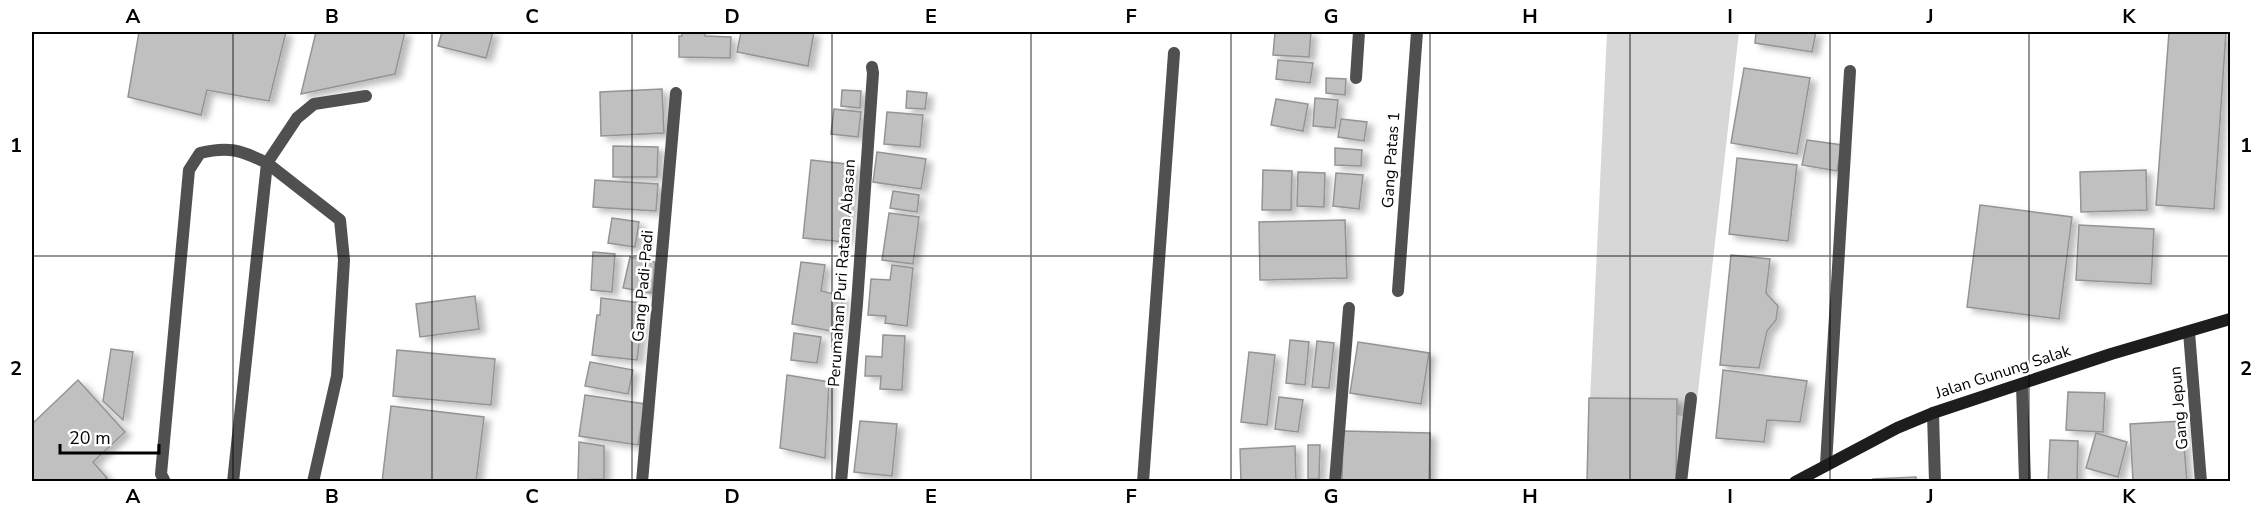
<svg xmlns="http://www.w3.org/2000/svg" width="2262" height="513" viewBox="0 0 2262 513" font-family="'Nunito Sans',sans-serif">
	<defs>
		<filter id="shadow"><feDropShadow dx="6" dy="4" stdDeviation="3" flood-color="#0004"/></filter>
	</defs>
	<rect width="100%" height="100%" fill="#fff"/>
	<path fill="#d7d7d7" d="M1607,32H1739L1695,418L1590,401Z"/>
	<g fill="#c0c0c0" stroke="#949494" stroke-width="1.5" filter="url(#shadow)">
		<path d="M139,32H286L269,101L207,90L201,115L128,97Z"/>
		<path d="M316,32H405L395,74L301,94Z"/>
		<path d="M442,32H493L486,58L438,46Z"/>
		<path d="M682,32H705V36L731,37L730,58L679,57V36H682Z"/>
		<path d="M741,32H814L808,66L737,52Z"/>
		<path d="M1275,32H1311L1309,57L1273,55Z"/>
		<path d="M1756,32H1816L1812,52L1755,43Z"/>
		<path d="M2169,32H2226L2214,209L2156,205Z"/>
		<path d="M1278,60L1313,63L1310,83L1276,79Z"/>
		<path d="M1744,68L1810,78L1797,154L1731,143Z"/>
		<path d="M1326,78L1346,79L1345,95L1326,93Z"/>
		<path d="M662,89L664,133L601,136L600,92Z"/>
		<path d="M842,90L861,91L860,108L841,106Z"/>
		<path d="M907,91L927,93L925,109L906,108Z"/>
		<path d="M1315,98L1338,100L1335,128L1313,126Z"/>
		<path d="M1276,99L1308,104L1303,131L1271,125Z"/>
		<path d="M834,109L861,112L858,137L831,134Z"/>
		<path d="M887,112L923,115L920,147L884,144Z"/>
		<path d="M1341,119L1367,122L1364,141L1338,137Z"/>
		<path d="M1807,140L1842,145L1837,171L1802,165Z"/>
		<path d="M613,146L658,147L657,177H613Z"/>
		<path d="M1335,148L1362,150L1361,166L1335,165Z"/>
		<path d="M877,152L926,159L921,189L873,182Z"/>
		<path d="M1737,158L1797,165L1788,241L1729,234Z"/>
		<path d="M811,160L855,165L846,242L803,238Z"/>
		<path d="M1263,170L1292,171L1291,210H1262Z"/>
		<path d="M2146,170L2147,210L2081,212L2080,172Z"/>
		<path d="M1298,172L1325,173L1324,207L1297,206Z"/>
		<path d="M1336,173L1363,175L1359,209L1333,206Z"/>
		<path d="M595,180L658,184L656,211L593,207Z"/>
		<path d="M893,191L919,195L917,212L890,208Z"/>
		<path d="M1980,205L2072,217L2059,319L1967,307Z"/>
		<path d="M889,213L919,217L913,264L882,260Z"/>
		<path d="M612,218L639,222L635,247L608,243Z"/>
		<path d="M1345,220L1347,278L1260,280L1259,222Z"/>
		<path d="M2079,225L2154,229L2151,284L2076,280Z"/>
		<path d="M593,252L615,254L612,292L591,290Z"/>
		<path d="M1731,255L1770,259L1766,293L1778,306L1776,320L1767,331L1759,368L1720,365Z"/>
		<path d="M630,257L655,262L652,293L623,288Z"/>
		<path d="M801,262L825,265L821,291L843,296L837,332L792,324Z"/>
		<path d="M892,265L913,268L907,326L885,323L886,316L868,315L871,279L890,280Z"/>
		<path d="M475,296L479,329L420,337L416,304Z"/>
		<path d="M601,298L641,303L639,320H642L637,360L592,355L597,315H600Z"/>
		<path d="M794,333L821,337L817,363L791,360Z"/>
		<path d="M883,335L905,336L902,390L880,389L881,376H865L866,356L882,357Z"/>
		<path d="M1290,340L1309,342L1305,385L1286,383Z"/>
		<path d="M1317,341L1334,343L1329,388L1312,387Z"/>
		<path d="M1358,342L1429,353L1421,404L1350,393Z"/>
		<path d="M111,349L133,352L123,420L103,401Z"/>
		<path d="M397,350L495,359L491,405L393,396Z"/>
		<path d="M1249,352L1275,355L1267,425L1241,422Z"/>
		<path d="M590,362L633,370L628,394L585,386Z"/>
		<path d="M1723,370L1807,381L1800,422L1767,420L1764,442L1716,438Z"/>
		<path d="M787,375L829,382L825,458L780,448Z"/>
		<path d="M78,380L125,432L93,462L107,478L102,482H32V424Z"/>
		<path d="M2068,392L2105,393L2103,432L2066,430Z"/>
		<path d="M585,395L645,404L638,445L579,436Z"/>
		<path d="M1279,397L1303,400L1298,432L1275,429Z"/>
		<path d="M1589,398L1677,399L1676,482H1587Z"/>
		<path d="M391,406L484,417L476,482H382Z"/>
		<path d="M860,421L897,424L892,476L854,472Z"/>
		<path d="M2182,421L2187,482H2133L2130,424Z"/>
		<path d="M1343,431L1430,433L1429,482H1342Z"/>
		<path d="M2096,433L2127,442L2118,477L2086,468Z"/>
		<path d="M2050,440L2078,441L2077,482H2048Z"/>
		<path d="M579,442L604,446V479L578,480Z"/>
		<path d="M1308,445H1320L1319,479H1308Z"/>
		<path d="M1295,446L1296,482H1241L1240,449Z"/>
		<path d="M1916,477V482H1873V479Z"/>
	</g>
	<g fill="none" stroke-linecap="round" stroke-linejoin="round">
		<g stroke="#505050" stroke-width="12">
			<path d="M165,482L161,474L189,170L200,153C228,146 241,150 267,163L233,482"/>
			<path d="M313,482L337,376L344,260L340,220L267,163L297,118L314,104L366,96"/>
		</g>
		<g stroke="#505050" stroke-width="12">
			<path d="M1356,78L1359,32"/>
			<path d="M1398,291L1417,32"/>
			<path d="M2189,332L2201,482"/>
			<path d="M2022,385L2025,482"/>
			<path d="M1933,413L1935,482"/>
			<path d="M1826,464L1850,71"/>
			<path d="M642,482L676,93"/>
			<path d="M841,482L857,304L873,73L872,67"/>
			<path d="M1143,482L1174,53"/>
			<path d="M1335,482L1349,308"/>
			<path d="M1681,482L1691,398"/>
		</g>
		<path stroke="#1d1d1d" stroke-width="12" d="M1795,482L1897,428L1933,413L2111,354L2230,319"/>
	</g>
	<path fill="none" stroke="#000" stroke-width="1.5" stroke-opacity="0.55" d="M233,32V482M432,32V482M632,32V482M832,32V482M1031,32V482M1231,32V482M1430,32V482M1630,32V482M1830,32V482M2029,32V482M32,256H2230"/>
	<g text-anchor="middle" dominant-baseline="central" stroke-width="5" stroke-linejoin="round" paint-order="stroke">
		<g font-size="16" fill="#000" stroke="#fff">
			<text transform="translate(1391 160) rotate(-86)">Gang Patas 1</text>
			<text transform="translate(842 273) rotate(-86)">Perumahan Puri Ratana Abasan</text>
			<text transform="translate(643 286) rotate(-85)">Gang Padi-Padi</text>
			<text transform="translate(2003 372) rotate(-18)">Jalan Gunung Salak</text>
			<text transform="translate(2179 408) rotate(-95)">Gang Jepun</text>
		</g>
	</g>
	<rect width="2262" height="513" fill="none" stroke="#ffffff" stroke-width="66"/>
	<path d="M60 444v9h99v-9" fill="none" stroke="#000000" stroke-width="3"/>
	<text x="69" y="444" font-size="18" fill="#000000" stroke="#ffffff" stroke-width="4.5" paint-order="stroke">20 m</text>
	<rect x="33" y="33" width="2196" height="447" fill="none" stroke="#000" stroke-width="2"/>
	<g font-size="20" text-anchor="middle" font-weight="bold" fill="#000">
		<text x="133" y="23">A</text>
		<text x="332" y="23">B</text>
		<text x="532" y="23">C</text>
		<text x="732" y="23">D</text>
		<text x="931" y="23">E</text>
		<text x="1131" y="23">F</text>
		<text x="1331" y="23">G</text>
		<text x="1530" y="23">H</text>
		<text x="1730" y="23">I</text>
		<text x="1930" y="23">J</text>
		<text x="2129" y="23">K</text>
		<text x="16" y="152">1</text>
		<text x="2246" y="152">1</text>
		<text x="16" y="375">2</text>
		<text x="2246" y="375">2</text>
		<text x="133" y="503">A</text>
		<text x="332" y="503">B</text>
		<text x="532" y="503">C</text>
		<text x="732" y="503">D</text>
		<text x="931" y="503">E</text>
		<text x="1131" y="503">F</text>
		<text x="1331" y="503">G</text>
		<text x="1530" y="503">H</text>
		<text x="1730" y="503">I</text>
		<text x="1930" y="503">J</text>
		<text x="2129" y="503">K</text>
	</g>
</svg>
